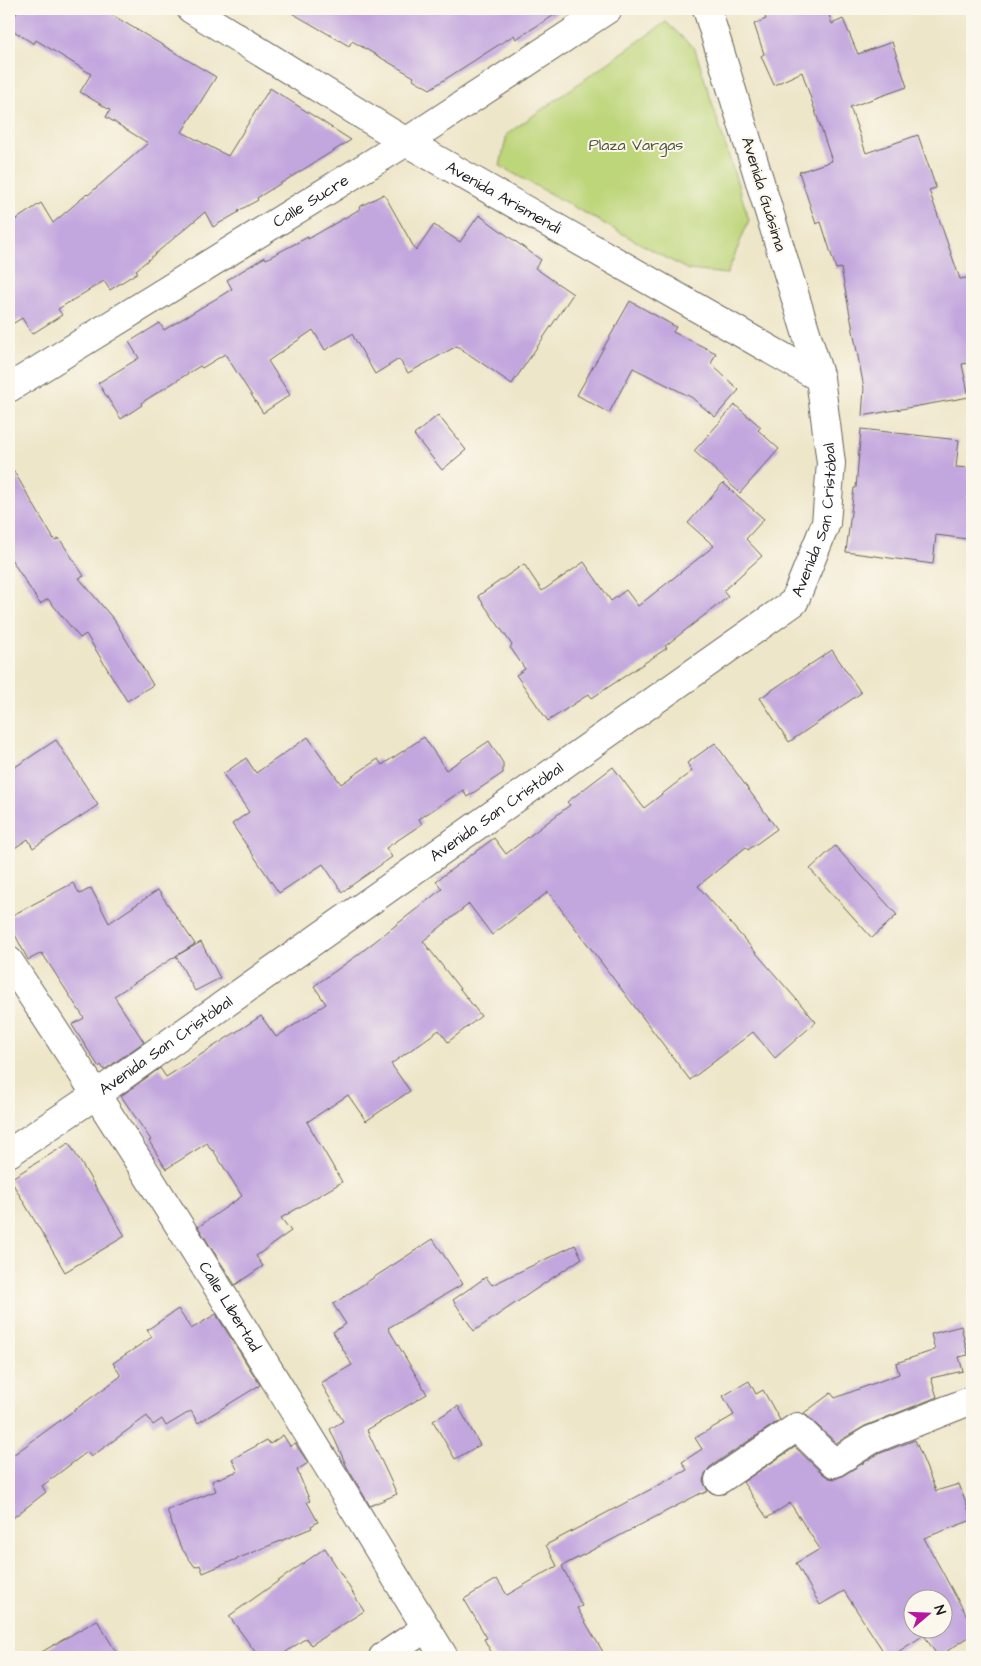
<svg xmlns="http://www.w3.org/2000/svg" width="981" height="1666" viewBox="0 0 981 1666" font-family="'Architects Daughter',sans-serif">
	<rect width="100%" height="100%" fill="#fbf7ec"/>
	<filter id="ink" filterUnits="userSpaceOnUse"><feTurbulence type="fractalNoise" baseFrequency=".02" numOctaves="2"/><feDisplacementMap in="SourceGraphic" scale="10" xChannelSelector="R" yChannelSelector="G"/><feConvolveMatrix kernelMatrix="1 2 1 2 8 2 1 2 1" color-interpolation-filters="sRGB"/></filter>
	<filter id="wash" filterUnits="userSpaceOnUse"><feTurbulence type="fractalNoise" baseFrequency=".0096" numOctaves="4" result="noise"/><feDisplacementMap in="SourceGraphic" scale="20" xChannelSelector="R" yChannelSelector="G"/><feGaussianBlur stdDeviation="1.12" result="paint"/><feColorMatrix in="noise" values="0 0 0 0 0 0 0 0 0 0 0 0 0 0 0 0 0 1.4 0 .05"/><feComposite in="paint" operator="in"/></filter>
	<g filter="url(#wash)">
		<rect width="100%" height="100%" fill="#eee6c9"/>
		<path fill="#bed67a" stroke="#6d794b" d="M666,22L695,49L749,220L727,274L688,270L500,166L507,134Z"/>
		<g id="blocks">
			<g fill="#c2a6de" fill-rule="evenodd">
				<path d="M19,9H102L216,77L182,132L228,156L270,88L351,140L257,198L258,200L238,211L239,212L213,227L205,212L136,270L138,272L110,290L104,281L58,309L62,315L32,334L22,318L9,326V224L41,203L53,223L87,194L88,195L148,143L106,117L110,110L80,92L91,74L36,40L34,44L9,28V25Z"/>
				<path d="M285,9H564L516,39L514,35L430,89L413,79L414,77L352,41L349,46Z"/>
				<path d="M762,9H827L832,24L843,19L858,54L892,42L907,87L850,107L866,153L918,135L936,188L929,190L960,279L972,277V363L962,364L969,397L862,416L864,388L841,268L836,269L821,222L816,224L799,172L832,161L802,72L774,85L761,56L764,54L754,24L766,19Z"/>
				<path d="M384,194L416,251L434,225L460,242L479,215L541,260L535,268L573,294L512,384L457,346L408,373L399,359L375,374L352,334L325,350L313,330L268,361L290,395L263,413L225,354L202,368L200,366L141,403L142,405L121,419L98,383L139,358L129,342L160,323L164,330L232,289L227,280L265,257L266,259L308,237V239L360,209L359,207Z"/>
				<path d="M630,301L676,327L673,332L716,353L711,364L739,390L715,417L691,397L633,368L609,413L577,395Z"/>
				<path d="M735,405L761,427L758,430L779,449L740,493L694,451Z"/>
				<path d="M438,415L466,450L442,470L414,435Z"/>
				<path d="M861,429L959,440L956,467L970,468L967,503H972L967,539L936,535L933,564L846,552L854,488H856Z"/>
				<path d="M9,463L55,541L59,538L84,576L79,578L115,621L153,685L127,701L86,634L80,638L48,599L40,604L9,556Z"/>
				<path d="M723,483L764,519L746,539L762,556L723,591L728,597L665,646L667,648L592,698L589,694L548,721L516,675L525,669L510,647L512,645L478,596L524,564L542,591L584,562L611,601L626,590L638,606L714,546L688,523Z"/>
				<path d="M832,650L861,693L789,742L760,698Z"/>
				<path d="M308,737L341,784L378,759L382,765L424,737L446,770L489,741L503,763V773L467,797L463,790L419,819L422,824L386,848L392,857L342,892L323,864L279,893L232,824L249,812L223,774L246,758L256,773Z"/>
				<path d="M56,740L98,805L33,848L28,839L9,852V771Z"/>
				<path d="M715,743L777,829L748,850L746,847L698,886L816,1022L775,1058L753,1032L690,1080L548,892L492,935L469,904L423,941L481,1016L448,1042L439,1030L391,1064L410,1091L366,1121L348,1095L307,1122L342,1182L281,1218L291,1231L256,1256L263,1266L235,1285L198,1227L242,1196L213,1150L212,1151L207,1143L166,1169L149,1141L151,1140L121,1096L160,1068L166,1077L261,1016L276,1037L326,1004L314,986L355,957L442,889L436,881L494,838L506,854L570,805L567,802L613,767L644,808L692,771L687,763Z"/>
				<path d="M835,846L897,915L872,938L810,869Z"/>
				<path d="M73,883L80,894L91,888L109,923L158,890L195,944L176,956L201,942L220,978L195,991L176,956L114,996L144,1042L104,1070L101,1065L99,1067L72,1025L84,1018L42,953L28,960L9,923V917Z"/>
				<path d="M69,1143L125,1236L65,1272L10,1179Z"/>
				<path d="M433,1239L463,1284L388,1328L427,1394L367,1430L397,1494L370,1506L347,1467L330,1429L343,1421L321,1383L352,1365L333,1332L346,1324L333,1304Z"/>
				<path d="M575,1245L582,1258L474,1331L453,1300L486,1277L492,1285Z"/>
				<path d="M178,1309L191,1329L216,1314L260,1385L198,1423L191,1411L166,1426L162,1419L153,1425L147,1416L91,1457L87,1452L42,1486L46,1492L9,1521V1458L121,1376L113,1363L152,1337L147,1330Z"/>
				<path d="M961,1326L968,1355L959,1357L963,1371L931,1378L937,1397L865,1426L836,1443L804,1413L831,1393L835,1398L899,1374L896,1363L935,1350L931,1334Z"/>
				<path d="M749,1381L756,1394L763,1390L780,1420L710,1467L705,1474L703,1481L708,1491L702,1494L701,1493L562,1566L582,1606L577,1608L606,1657H494L484,1639L487,1638L464,1599L497,1579L507,1595L557,1566L546,1545L687,1470L682,1462L702,1449L695,1438L734,1415L723,1396Z"/>
				<path d="M458,1406L480,1445L455,1459L433,1421Z"/>
				<path d="M283,1435L290,1446L295,1443L308,1463L297,1470L310,1501L307,1502L318,1522L311,1526L312,1528L203,1573L200,1565L195,1567L180,1546L167,1510L216,1491L212,1481L238,1471L232,1459L267,1440L270,1444Z"/>
				<path d="M915,1440L936,1491L959,1484L972,1520L924,1538L956,1597L972,1624V1635L938,1657L924,1635L890,1657H887L844,1591L820,1605L796,1563L820,1549L790,1503L767,1518L743,1482L795,1447L823,1474L829,1478L835,1479L842,1476L878,1454ZM914,1598H944V1628H914Z"/>
				<path d="M325,1548L364,1611L311,1645L306,1638L279,1657H259L229,1616Z"/>
				<path d="M97,1620L119,1657H33Z"/>
			</g>
		</g>
	</g>
	<g filter="url(#ink)">
		<use href="#blocks" fill-opacity="0" stroke="#666359" stroke-width="1"/>
		<g fill="none" stroke-linecap="round" stroke-linejoin="round">
			<g stroke="#666359" stroke-width="30">
				<g id="street">
					<path id="s1" d="M191,9L406,142L820,378"/>
					<path id="s2" d="M9,388L406,142L608,9"/>
					<path id="s3" d="M9,961C160,1189 302,1423 444,1657"/>
					<path id="s4" d="M9,1153L97,1094L794,602L826,523L831,463L820,378L707,9"/>
					<path d="M719,1480L797,1427L834,1463L871,1440L972,1400"/>
					<path d="M383,1657L426,1628"/>
				</g>
			</g>
			<use href="#street" stroke="#fff" stroke-width="28"/>
		</g>
	</g>
	<g text-anchor="middle" dominant-baseline="central" stroke-width="4" stroke-linejoin="round" paint-order="stroke">
		<g font-size="16" fill="#4d5438" stroke="#fbf7ec">
			<text x="636" y="145">Plaza Vargas</text>
		</g>
		<g font-size="16" fill="#1c1c1c" stroke="#fbf7ec">
			<text transform="translate(764 194) rotate(73)">Avenida Guásima</text>
			<text stroke="none"><textPath href="#s1" startOffset="365">Avenida Arismendi</textPath></text>
			<text stroke="none"><textPath href="#s2" startOffset="355">Calle Sucre</textPath></text>
			<text stroke="none"><textPath href="#s4" startOffset="1045">Avenida San Cristóbal</textPath></text>
			<text stroke="none"><textPath href="#s4" startOffset="595">Avenida San Cristóbal</textPath></text>
			<text stroke="none"><textPath href="#s4" startOffset="190">Avenida San Cristóbal</textPath></text>
			<text stroke="none"><textPath href="#s3" startOffset="410">Calle Libertad</textPath></text>
		</g>
	</g>
	<rect width="981" height="1666" fill="none" stroke="#fbf7ec" stroke-width="30"/>
	<g transform="translate(928 1614) rotate(71)"><circle r="24" fill="#fbf7ec" stroke="#a29f99"/>
	<path d="M0-4L9 19L0 12L-9 19Z" fill="#b5179e"/>
	<text y="-8" font-size="14" font-weight="bold" text-anchor="middle" fill="#1c1c1c">N</text>
	</g>
</svg>
